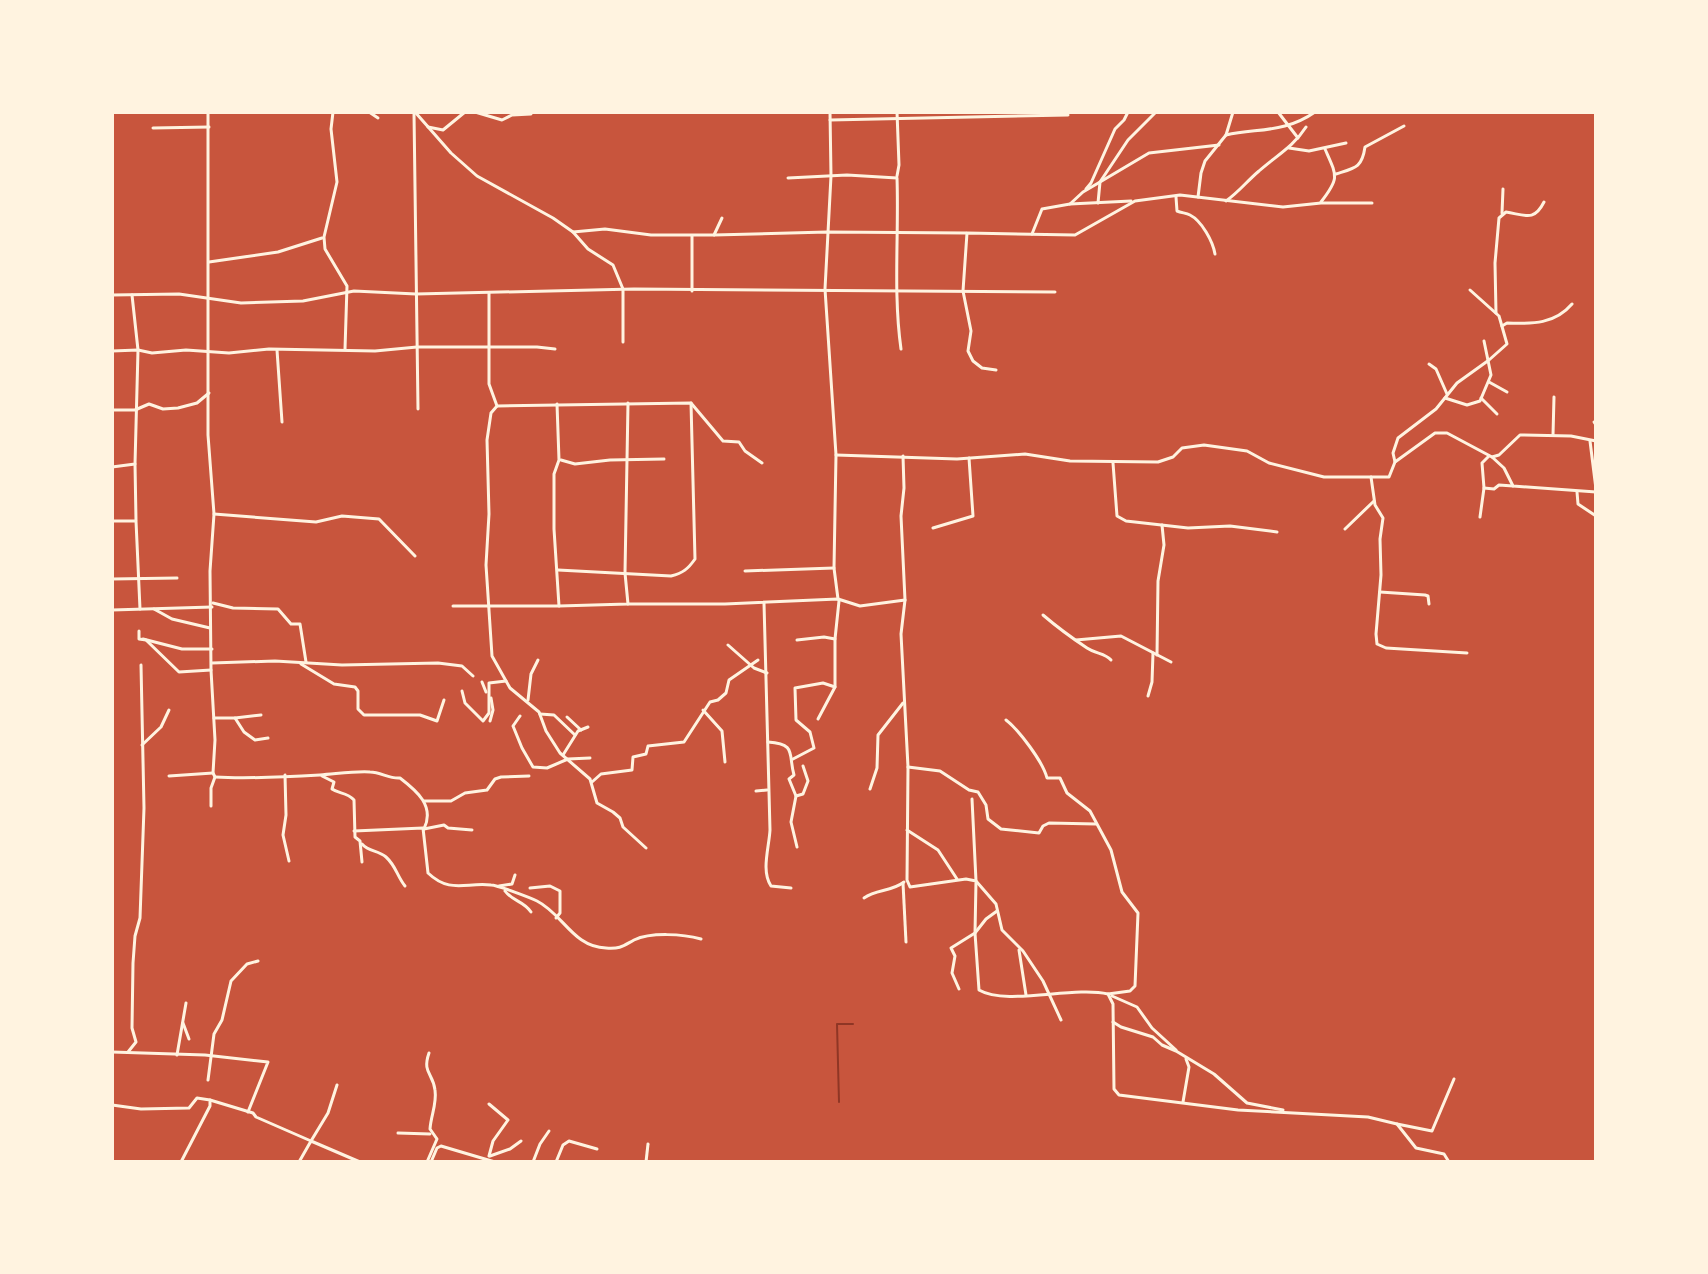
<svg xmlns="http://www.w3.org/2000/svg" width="1708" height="1274" viewBox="0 0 1708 1274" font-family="Literata,serif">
	<rect width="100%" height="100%" fill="#c8553d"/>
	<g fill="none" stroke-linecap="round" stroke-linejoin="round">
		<path stroke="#8f3625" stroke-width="2" d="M839,1102L837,1024H853"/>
		<g stroke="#fff3e0" stroke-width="3">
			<path d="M208,112V435L214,514L210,571L211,670L215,740L213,773L215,777L211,788V806"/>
			<path d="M333,112L331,129L337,182L324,237L325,249L347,286L345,349"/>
			<path d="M369,112L378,118"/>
			<path d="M415,112L451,153L477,176L553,218L573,232L588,249L613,265L623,289V342"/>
			<path d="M475,112L502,120L512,115L531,114"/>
			<path d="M830,112L831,176L825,289L836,455L834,568L838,599"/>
			<path d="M1278,112L1298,138"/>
			<path d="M414,113L418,409"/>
			<path d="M830,120L1068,115"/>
			<path d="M428,127L443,130L465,112"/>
			<path d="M153,128L209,127"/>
			<path d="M1226,135C1259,128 1285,133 1315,112"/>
			<path d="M1289,148L1309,151L1346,143"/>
			<path d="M1336,174C1355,168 1362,168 1365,147L1404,126"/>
			<path d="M897,176L899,165L897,112"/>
			<path d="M788,178L847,175L897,178C899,235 893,292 901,349"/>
			<path d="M1086,189L1091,183L1115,129L1124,120L1128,112"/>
			<path d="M1176,197L1177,211C1182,213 1186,213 1190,215C1202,221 1213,242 1215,254"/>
			<path d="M1198,197L1201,173L1205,161L1226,135L1233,112"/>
			<path d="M1226,201C1239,192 1247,181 1259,171C1276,156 1294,146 1306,127"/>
			<path d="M1321,202C1340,178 1337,176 1325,149"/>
			<path d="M1098,203L1100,182L1149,153L1219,145"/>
			<path d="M1070,204L1083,192L1100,182L1128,140L1156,112"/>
			<path d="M1502,213L1503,189"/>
			<path d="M573,232L605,229L651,235H714L722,218"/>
			<path d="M1032,234L1042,209L1070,204L1131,201"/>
			<path d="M714,235L827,232L966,233"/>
			<path d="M209,262L278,252L322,238"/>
			<path d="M692,291V236"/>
			<path d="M489,293V384L497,406L491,413L487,440L489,514L486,565L492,656L510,688L539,712L546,731L560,753L590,779L597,803L613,812L620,818L623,827L646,848"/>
			<path d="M112,295L179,294L241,303L303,301L354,291L416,294L634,289L1055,292"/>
			<path d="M1496,313L1495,263L1499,218L1506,212C1525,215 1534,222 1544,202"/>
			<path d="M1502,326L1507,323C1533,324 1555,324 1572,304"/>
			<path d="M277,350L282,422"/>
			<path d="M112,351L138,350L152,353L186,350L229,353L269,349L375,351L417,347H537L555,349"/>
			<path d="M1429,364L1436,369L1447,394"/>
			<path d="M996,370L982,368L973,361L968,351L971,331L963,291L967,233L1075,235L1135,201L1180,195L1283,207L1321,203H1372"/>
			<path d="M1489,382L1507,392"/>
			<path d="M1445,398L1467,405L1480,401L1491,375L1484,341"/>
			<path d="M1481,398L1497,414"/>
			<path d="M557,404L559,460L554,474V529L559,606L628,604L625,573L628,403"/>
			<path d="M497,406L691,403L723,441L739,442L745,451L762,463"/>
			<path d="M112,410H135L149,404L163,409L178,408L197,403L209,393"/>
			<path d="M1594,422L1596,425"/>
			<path d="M1553,435L1554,397"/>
			<path d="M1590,441L1596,489"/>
			<path d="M836,455L957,459L1025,454L1070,461L1158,462L1173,457L1182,448L1204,445L1247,451L1269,463L1324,477H1389L1395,462L1435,433H1447L1492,457L1499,455L1520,435L1571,436L1596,441"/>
			<path d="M903,456L904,488L901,516L905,600L901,634L908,767L907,880L910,887L966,879L976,881L975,933L979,990C1006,1006 1073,986 1108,994L1113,1004L1114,1089L1119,1095L1238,1110L1368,1117L1397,1124L1416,1148L1444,1154L1449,1162"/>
			<path d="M1492,457L1504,468L1513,486L1596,492"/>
			<path d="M561,460L575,464L610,460L664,459"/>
			<path d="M1395,462L1393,453L1398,438L1436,409L1457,383L1489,360L1507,344L1499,316L1470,290"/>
			<path d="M1113,463L1117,516L1126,521L1188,528L1230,526L1277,532"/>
			<path d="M135,464L136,520"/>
			<path d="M112,467L135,464L138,350L132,295"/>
			<path d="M1371,477L1375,505L1383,518L1380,539L1381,575L1376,634L1377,644L1386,648L1467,653"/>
			<path d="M1484,488L1494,489L1499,485L1513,486"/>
			<path d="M1577,492L1578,504L1596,516"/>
			<path d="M214,514L316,522L342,516L379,519L415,556"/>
			<path d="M1480,517L1484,488L1482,463L1489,456"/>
			<path d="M112,521H136L140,609"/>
			<path d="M933,528L973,516L969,458"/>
			<path d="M1345,529L1374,501"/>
			<path d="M558,570L671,576C683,573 688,569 695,559L691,403"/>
			<path d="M745,571L834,568"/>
			<path d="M112,579L177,578"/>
			<path d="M1380,592L1425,595L1428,596L1429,604"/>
			<path d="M213,603L233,608L278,609L291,624H300L306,662"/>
			<path d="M764,603L770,830C769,848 761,871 771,886L791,888"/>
			<path d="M628,604H725L838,599L860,606L905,600"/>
			<path d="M453,606H559"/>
			<path d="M154,609L172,619L210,628"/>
			<path d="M112,610L212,607"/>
			<path d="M1043,615C1057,627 1072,638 1087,648C1096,654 1105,653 1111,660"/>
			<path d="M139,631V639L146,640L179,672L211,670"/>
			<path d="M143,639L182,649H212"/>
			<path d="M797,640L824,637L835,639"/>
			<path d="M1076,640L1121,636L1171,662"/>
			<path d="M728,645L754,668L767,673"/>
			<path d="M1157,655L1158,581L1164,545L1162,525"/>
			<path d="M212,663L275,661L342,665L438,663L462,666L473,676"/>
			<path d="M301,664L334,684L355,687L358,691V709L364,715H420L437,721L444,700"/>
			<path d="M482,682L486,692"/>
			<path d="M462,691L465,703L483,721L489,713V683L506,681"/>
			<path d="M1148,696L1152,682L1153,653"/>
			<path d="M528,700L531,674L538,660"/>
			<path d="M703,710L722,731L725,762"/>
			<path d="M540,714L554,715L575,735"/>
			<path d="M520,716L513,726L522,748L533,767L547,768L568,759L590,758"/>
			<path d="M567,717L581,730"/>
			<path d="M214,718H235L244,732L255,740L268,738"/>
			<path d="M235,718L261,715"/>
			<path d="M818,719L835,687V639L839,601"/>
			<path d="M1006,720C1019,730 1043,762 1047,778H1060L1067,793L1090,811L1111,850L1122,892L1138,913L1135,986L1130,991L1108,994"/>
			<path d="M490,721L493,710L491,698"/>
			<path d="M768,742C797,744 788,754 794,775L789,779L796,796L791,822L797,847"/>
			<path d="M142,745L161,727L169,710"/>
			<path d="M563,755L578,731L588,727"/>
			<path d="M793,759L814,748L810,732L796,720L795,688L823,683L835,687"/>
			<path d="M908,767L940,771L969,790L978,792L986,805L988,819L1001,829L1039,833L1043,826L1049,823L1096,824"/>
			<path d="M285,775L286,815L283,835L289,861"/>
			<path d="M169,776L213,773"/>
			<path d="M322,776L334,782L332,789C339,794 347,792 354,800L355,837L360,841L362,862"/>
			<path d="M215,777C249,779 286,777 320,775C336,774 354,771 370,772C381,772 389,779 400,778C417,791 435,806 424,829"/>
			<path d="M592,782L601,774L632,770L633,757L646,754L648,746L684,742L710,702L718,700L726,693L729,680L758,660"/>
			<path d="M870,789L877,768L878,735L903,703"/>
			<path d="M756,791L767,790"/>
			<path d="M796,796L803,794L808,781L803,766"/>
			<path d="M972,799L976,881L996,904L1002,930L1023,951L1043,981L1061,1020"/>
			<path d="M424,801H451L465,793L487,790L495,779L501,777L529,776"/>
			<path d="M424,829L444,825L448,828L472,830"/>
			<path d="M907,830L938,850L957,879"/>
			<path d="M354,831L423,828L428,873C450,894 466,882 491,885C497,885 531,898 537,901C563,914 573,947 606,948C621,949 623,946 634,940C651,932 683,934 701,939"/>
			<path d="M362,844C369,852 378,850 386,857C396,866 397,876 405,886"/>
			<path d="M903,883L906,942"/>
			<path d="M499,886L512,884L515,875"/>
			<path d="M530,888L550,886L560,891V913L556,918"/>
			<path d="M505,891C512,901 524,901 531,912"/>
			<path d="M864,898C877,889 891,892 904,882"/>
			<path d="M1019,950L1026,995"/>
			<path d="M959,989L952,973L955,956L951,948L975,933L986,919L997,911"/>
			<path d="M1112,996L1137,1007L1152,1028L1176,1050"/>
			<path d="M1113,1022L1121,1027L1153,1037L1162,1045L1176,1051L1214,1074L1247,1103L1283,1110"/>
			<path d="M183,1023L189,1039"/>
			<path d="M112,1052L205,1055L268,1062L248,1112"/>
			<path d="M128,1052L136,1042L132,1028L133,963L135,936L140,918L144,808L141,665"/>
			<path d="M177,1055L186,1003"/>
			<path d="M208,1080L214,1034L222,1020L231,981L247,964L258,961"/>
			<path d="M210,1100L253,1113L256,1117L311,1141L328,1113L337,1085"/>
			<path d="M1183,1102L1189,1067L1186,1059"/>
			<path d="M489,1104L508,1120L493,1141L489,1156"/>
			<path d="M112,1105L141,1109L189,1108L197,1098L210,1100V1106L181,1162"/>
			<path d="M1397,1124L1432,1131L1454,1079"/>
			<path d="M398,1133L430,1134"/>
			<path d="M490,1156L510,1149L521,1141"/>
			<path d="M299,1162L311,1141L360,1162"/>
			<path d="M427,1162L437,1139L430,1129C431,1115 437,1104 435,1090C433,1073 422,1073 429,1053"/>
			<path d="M431,1162L437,1148L441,1146L495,1162"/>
			<path d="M533,1162L540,1144L549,1131"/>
			<path d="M556,1162L563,1145L569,1141L597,1149"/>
			<path d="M646,1162L648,1144"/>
		</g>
	</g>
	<rect width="1708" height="1274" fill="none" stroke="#fff3e0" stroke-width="228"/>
</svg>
